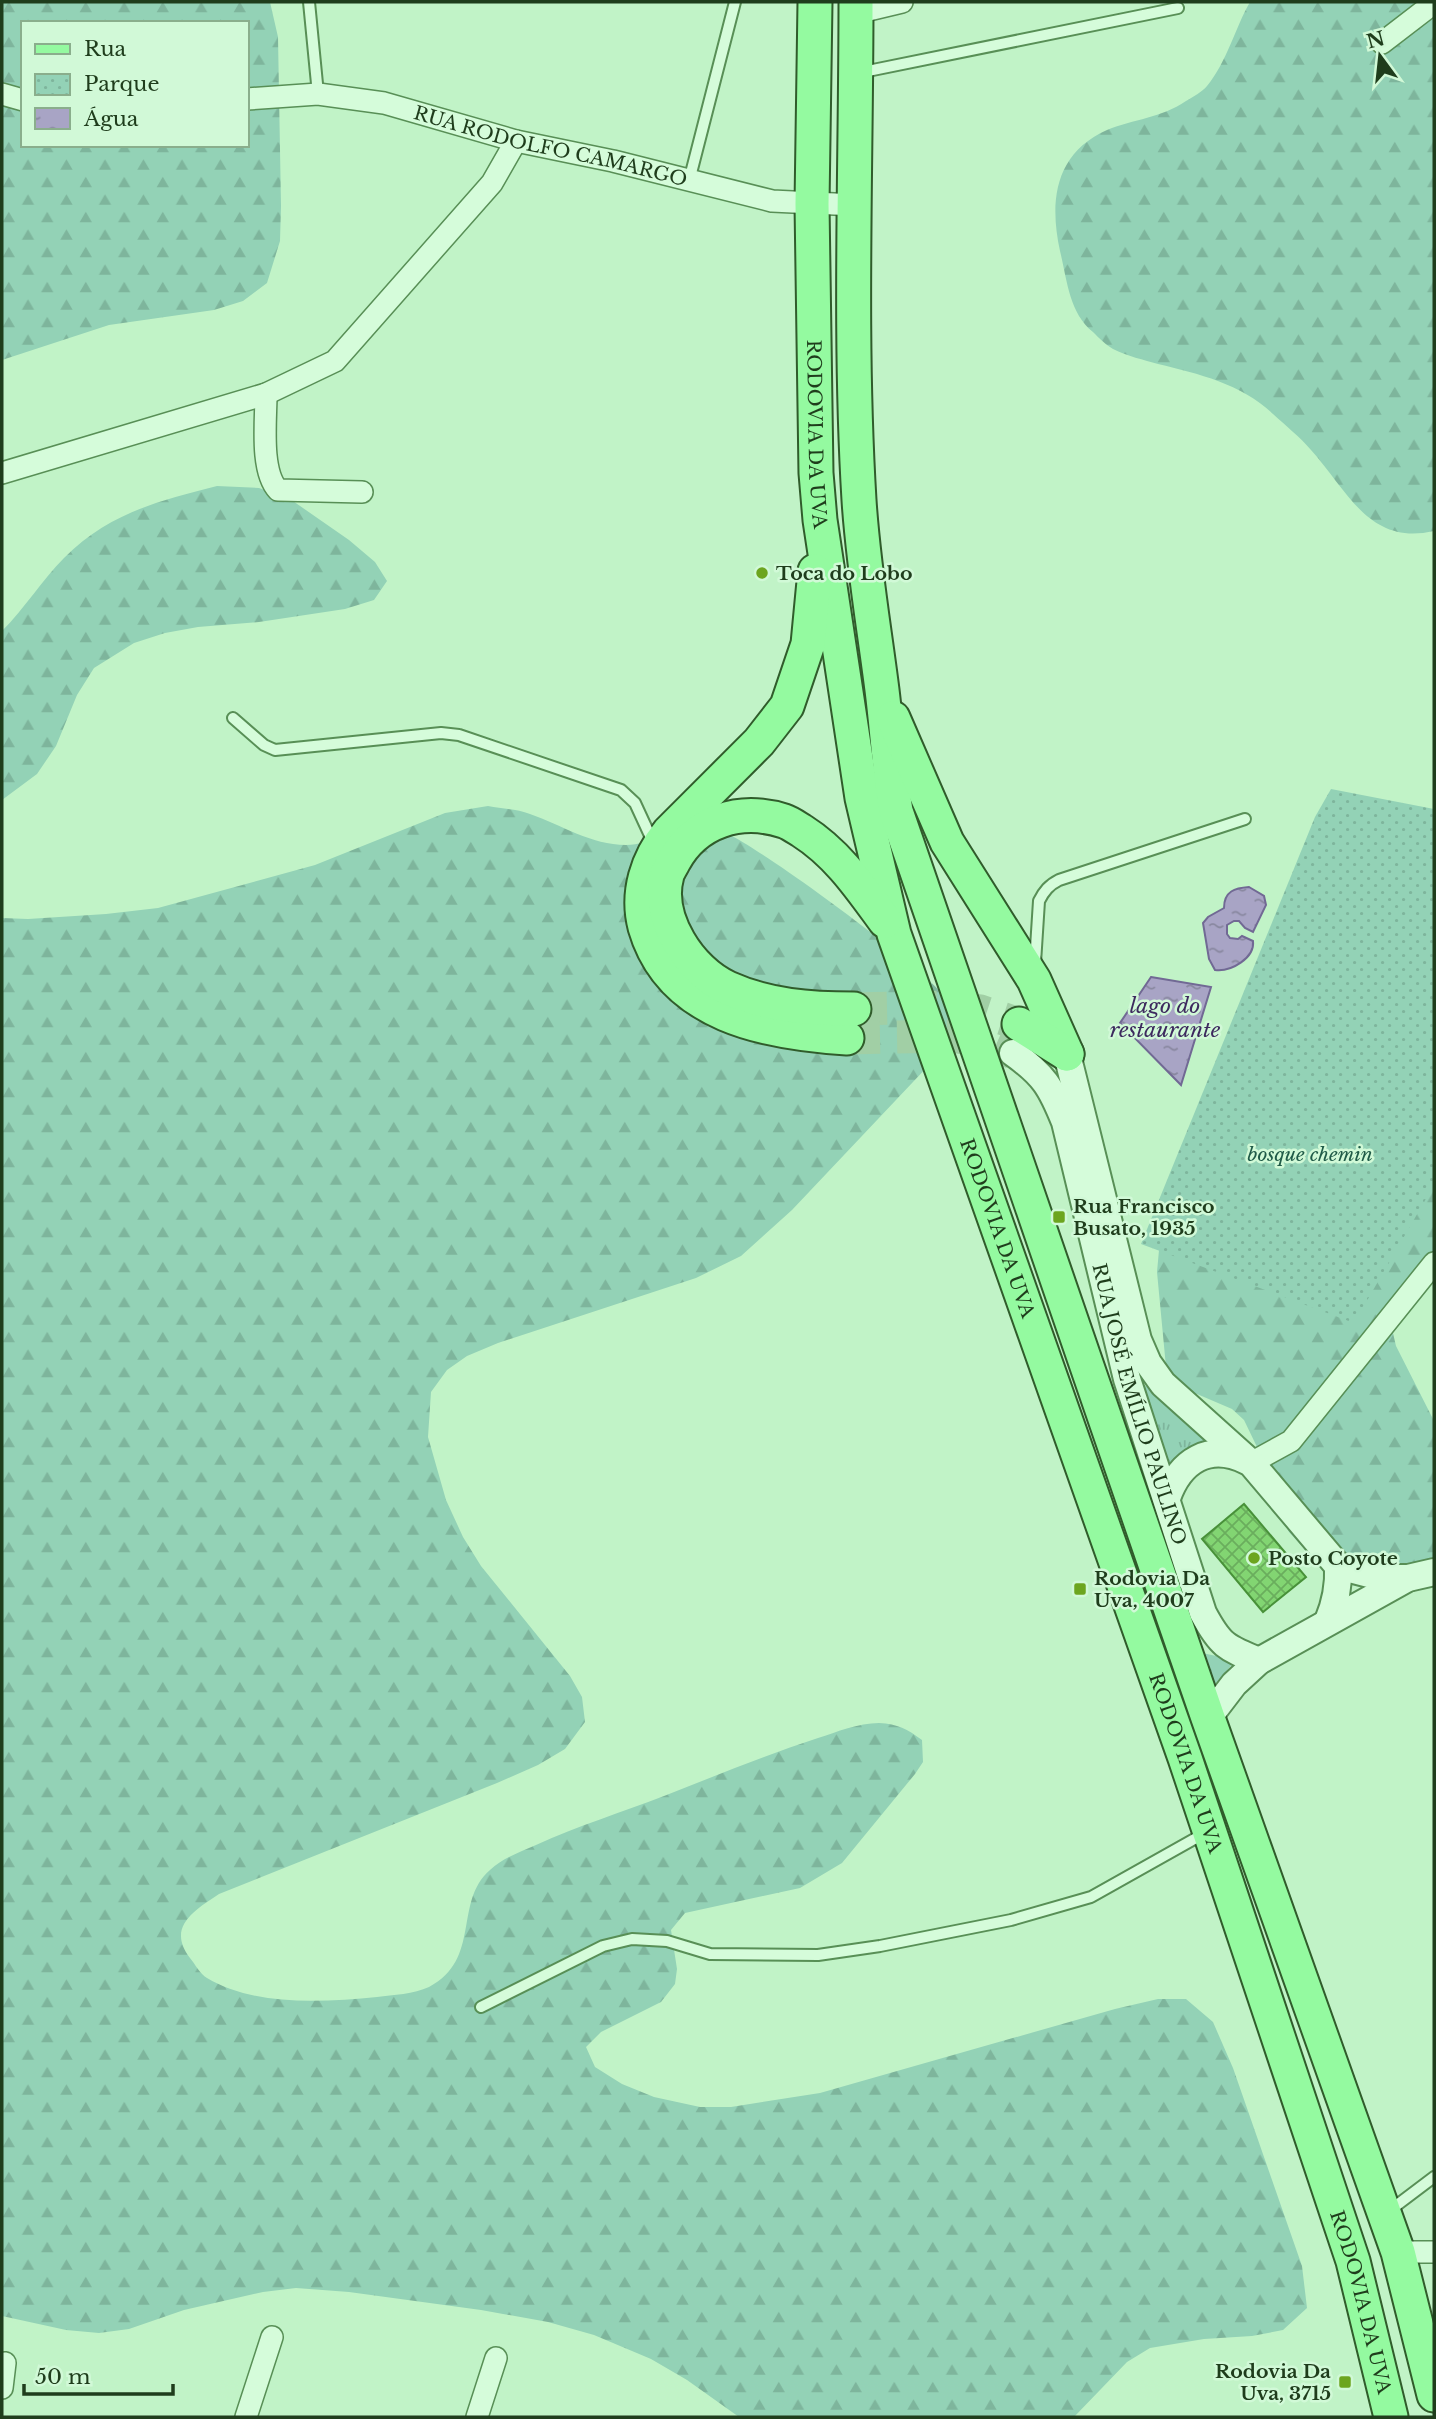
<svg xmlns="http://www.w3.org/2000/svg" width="1436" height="2419" viewBox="0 0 1436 2419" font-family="'Libre Baskerville',serif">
	<defs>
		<pattern id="grass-tufts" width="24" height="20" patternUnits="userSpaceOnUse" patternTransform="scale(1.75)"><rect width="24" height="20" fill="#93d2b6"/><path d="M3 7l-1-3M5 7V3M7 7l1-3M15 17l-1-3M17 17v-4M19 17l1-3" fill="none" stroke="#7eb59c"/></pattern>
		<pattern id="forest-firs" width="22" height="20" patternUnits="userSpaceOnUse" patternTransform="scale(1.75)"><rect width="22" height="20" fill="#93d2b6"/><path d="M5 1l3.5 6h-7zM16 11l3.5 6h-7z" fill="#7eb59c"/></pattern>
		<pattern id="park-dots" width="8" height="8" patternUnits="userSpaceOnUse" patternTransform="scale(1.75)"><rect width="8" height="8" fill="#93d2b6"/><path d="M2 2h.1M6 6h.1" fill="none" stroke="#7eb59c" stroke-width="1.8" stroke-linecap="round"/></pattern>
		<pattern id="water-ripples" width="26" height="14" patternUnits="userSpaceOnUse" patternTransform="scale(1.75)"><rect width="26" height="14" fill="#a8a4c5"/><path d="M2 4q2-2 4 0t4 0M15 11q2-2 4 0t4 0" fill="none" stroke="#88879f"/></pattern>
		<pattern id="building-cross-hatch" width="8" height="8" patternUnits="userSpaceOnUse" patternTransform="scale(1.75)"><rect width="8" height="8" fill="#82d572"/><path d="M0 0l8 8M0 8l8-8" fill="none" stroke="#6aae5d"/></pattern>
	</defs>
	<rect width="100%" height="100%" fill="#c1f3c7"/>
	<g fill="url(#grass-tufts)">
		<path d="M1143,1384L1210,1437L1165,1466Z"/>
		<path d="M1197,1652L1236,1660L1209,1691Z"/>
	</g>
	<g fill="url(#forest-firs)" fill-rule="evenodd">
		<path d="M2,2H270L278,37L281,206L280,241L267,283L243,301L214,310L109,325L2,360ZM23,23H247V145H23Z"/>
		<path d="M1250,2H1434V531C1369,546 1348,491 1311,450C1300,437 1286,426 1273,414C1242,384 1199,374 1158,364C1144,360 1127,356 1113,349C1106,345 1099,338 1093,332C1069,313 1067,279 1060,251C1049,201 1055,153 1107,130C1134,119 1161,118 1186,101C1193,97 1202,92 1207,86C1227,62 1235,28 1250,2Z"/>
		<path d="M217,486L259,488L290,499L349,540L375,562L387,581L374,600L345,609L259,622L198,627L165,633L134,643L94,668L77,695L56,746L37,774L2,800V631C25,608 42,580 64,558C109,513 158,501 217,486Z"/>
		<path d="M488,806C502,809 517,809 530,814C562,825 591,845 626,845C654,845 681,822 714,828C743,833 937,977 949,1002C960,1025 944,1046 930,1064L792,1210L741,1256L696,1278L498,1343L467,1356L447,1370L431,1392L428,1437L446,1500L463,1537L481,1566L570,1676L582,1697L585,1722L565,1749L538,1765L497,1783L219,1894C195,1910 166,1927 190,1958C195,1964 200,1974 207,1978C256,2007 323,2002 377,1997C393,1995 414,1994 429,1987C482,1959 453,1902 490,1870C503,1858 520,1852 536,1845C578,1826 622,1812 664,1796C715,1776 766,1755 818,1738C837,1732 858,1723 879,1723C898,1724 907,1729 922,1740L923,1762L915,1774L842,1863L800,1888L685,1913L671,1930L677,1969L675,1984L661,2002L601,2032L586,2047L595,2067L622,2084L654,2097L700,2107H731L820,2093L1115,2009L1158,1999H1186L1213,2022L1233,2068L1302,2266L1307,2308L1283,2330L1252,2336L1204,2339L1150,2348L1127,2362L1074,2417H739L687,2380L651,2359L594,2335L548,2322L481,2310L349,2292L296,2288L263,2292L184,2310L129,2329L99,2333L66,2330L2,2316V918L28,919L106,914L158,908L315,865L445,813Z"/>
		<path d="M1434,1141V1259L1414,1270L1396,1292L1389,1316L1396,1346L1434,1421V1559L1403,1569L1339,1570L1310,1555L1289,1532L1278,1510L1257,1447L1244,1420L1232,1409L1197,1394L1168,1388L1157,1272L1161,1228Z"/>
	</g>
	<path fill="url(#park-dots)" d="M1331,789L1434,809V1185L1354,1323L1141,1244L1315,817Z"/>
	<g fill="url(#water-ripples)" stroke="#716994" stroke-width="2">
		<path d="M1249,887L1264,896L1266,905L1253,932L1245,928L1239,921H1234L1227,925V934L1230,938L1238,939L1242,936L1253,941C1255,958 1231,972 1215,970L1209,959L1203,923L1208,917L1224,908C1224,891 1235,888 1249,887Z"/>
		<path d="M1151,977L1211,987L1181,1085L1120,1023Z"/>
	</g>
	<path fill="url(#building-cross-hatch)" stroke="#489139" stroke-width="2" d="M1244,1504L1306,1577L1263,1612L1202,1539Z"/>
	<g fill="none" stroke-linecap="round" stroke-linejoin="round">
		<g stroke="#a1cfa5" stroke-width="33" stroke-dasharray="33 17" stroke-linecap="butt">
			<path d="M854,1009L944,1007L980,1011L1019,1024"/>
			<path d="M847,1038L952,1036L988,1042L1013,1053"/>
		</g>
		<g stroke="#588f56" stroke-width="14">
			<g id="service">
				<path d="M309,2L318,94"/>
				<path d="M858,73L1178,8"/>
				<path d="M689,181L735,2"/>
				<path d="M233,718L264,745L275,750L441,733L459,735L621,790L635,803L653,842"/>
				<path d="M1035,963L1039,901C1044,891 1049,885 1059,880L1245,819"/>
				<path d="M481,2007L603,1946L632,1939L667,1941L710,1954L818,1955L880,1946L1011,1920L1091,1897L1205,1833"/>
				<path d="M1389,2211L1434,2177"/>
			</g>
		</g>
		<g stroke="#588f56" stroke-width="24">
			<g id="minor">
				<path d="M856,13L902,2"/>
				<path d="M1382,43L1434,3"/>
				<path d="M2,94L23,100"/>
				<path id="s1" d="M247,99L318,94L384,103L516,141L613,161L772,201L855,205"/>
				<path d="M266,394C266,420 260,471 278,490L362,492"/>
				<path d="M2,473L266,394L335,361L492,183L516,141"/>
				<path d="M1251,1463L1291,1441L1434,1263"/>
				<path d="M1398,2252H1434"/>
				<path d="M2,2388L5,2363"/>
				<path d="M246,2417L272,2337"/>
				<path d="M477,2417L496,2358"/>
			</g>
		</g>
		<g stroke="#588f56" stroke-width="30">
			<g id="tertiary">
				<path id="s2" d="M1013,1053C1044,1075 1051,1087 1065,1122L1127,1379L1203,1613C1220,1645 1226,1648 1259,1661"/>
				<path d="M1067,1054L1138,1340L1148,1363L1163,1384L1251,1463L1338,1566L1384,1578H1408"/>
				<path d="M1167,1498C1180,1461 1209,1442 1247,1461"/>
				<path d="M1328,1621C1336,1602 1339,1586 1338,1566"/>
				<path d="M1208,1718L1234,1684L1259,1661L1408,1578L1434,1572"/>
			</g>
		</g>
		<g stroke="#305c2b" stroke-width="37">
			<g id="primary">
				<path id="s3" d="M815,2L812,204L816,473L820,520L862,798L894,934L1185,1758L1353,2261L1391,2417"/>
				<path d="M856,2C856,168 849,335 859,500C863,564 874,627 882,690C887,730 889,770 896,811L1208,1718L1398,2252L1434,2395"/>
				<path d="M815,571L808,644L787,706L759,742L669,832C647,859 636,893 645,927C671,1016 766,1033 847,1038"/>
				<path d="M893,718L947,842L1034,980L1067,1054"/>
				<path d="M854,1009C810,1009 768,1006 728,988C690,971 655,918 667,875C668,871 672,865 674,861C696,821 740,807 784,821C790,823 797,828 802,831C838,854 860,887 885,921"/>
				<path d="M1019,1024L1067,1054"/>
			</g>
		</g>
		<use href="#service" stroke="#d5fcda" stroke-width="10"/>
		<use href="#minor" stroke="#d5fcda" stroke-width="21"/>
		<use href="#tertiary" stroke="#d5fcda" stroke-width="26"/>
		<use href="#primary" stroke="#94faa0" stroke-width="33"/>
	</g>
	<g fill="#6ca51f" stroke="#d1f9d7" stroke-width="2.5">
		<circle cx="762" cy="573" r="7"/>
		<rect x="1052" y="1210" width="14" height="14" rx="3.5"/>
		<circle cx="1254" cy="1558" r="7"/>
		<rect x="1073" y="1582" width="14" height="14" rx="3.5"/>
		<rect x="1338" y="2375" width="14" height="14" rx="3.5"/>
	</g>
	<g text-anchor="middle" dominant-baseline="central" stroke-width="5" stroke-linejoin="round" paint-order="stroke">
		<g font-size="19" fill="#1f3d1c" stroke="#d1f9d7">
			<text stroke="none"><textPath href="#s1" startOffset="310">RUA RODOLFO CAMARGO</textPath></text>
			<text stroke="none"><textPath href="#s3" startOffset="432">RODOVIA DA UVA</textPath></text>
			<text stroke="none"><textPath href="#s3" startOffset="1251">RODOVIA DA UVA</textPath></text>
			<text stroke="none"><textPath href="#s2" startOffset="380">RUA JOSÉ EMÍLIO PAULINO</textPath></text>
			<text stroke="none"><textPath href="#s3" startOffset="1818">RODOVIA DA UVA</textPath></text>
			<text stroke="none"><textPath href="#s3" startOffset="2385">RODOVIA DA UVA</textPath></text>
		</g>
		<g font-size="19" font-weight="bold" fill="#1f3d1c" stroke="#d1f9d7" text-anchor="start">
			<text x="776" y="573">Toca do Lobo</text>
			<text x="1073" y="1206">Rua Francisco<tspan x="1073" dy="22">Busato, 1935</tspan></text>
			<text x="1268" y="1558">Posto Coyote</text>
			<text x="1094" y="1578">Rodovia Da<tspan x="1094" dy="22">Uva, 4007</tspan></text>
			<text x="1331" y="2371" text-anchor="end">Rodovia Da<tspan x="1331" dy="22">Uva, 3715</tspan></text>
		</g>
		<g font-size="19" font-style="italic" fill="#205b48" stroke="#d1f9d7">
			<text x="1310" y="1154">bosque chemin</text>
		</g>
		<g font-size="21" font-style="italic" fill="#3d2a5e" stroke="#d1f9d7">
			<text x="1165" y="1006">lago do<tspan x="1165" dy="24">restaurante</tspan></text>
		</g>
	</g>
	<rect width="1436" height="2419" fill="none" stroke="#1f3d1c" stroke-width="7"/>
	<rect x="21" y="21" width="228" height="126" fill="#d1f9d7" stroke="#8aae8c" stroke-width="2"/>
	<rect x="35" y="44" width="35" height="10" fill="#94faa0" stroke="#8aae8c" stroke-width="2"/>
	<text x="84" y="56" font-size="21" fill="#1f3d1c">Rua</text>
	<rect x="35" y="74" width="35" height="21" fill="url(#park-dots)" stroke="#8aae8c" stroke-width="2"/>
	<text x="84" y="91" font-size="21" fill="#1f3d1c">Parque</text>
	<rect x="35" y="108" width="35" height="21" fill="url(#water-ripples)" stroke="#8aae8c" stroke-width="2"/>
	<text x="84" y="126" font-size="21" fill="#1f3d1c">Água</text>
	<g transform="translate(1380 56) rotate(345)" stroke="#d1f9d7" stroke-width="5" paint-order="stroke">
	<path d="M0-5L12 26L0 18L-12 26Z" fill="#1f3d1c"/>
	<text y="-10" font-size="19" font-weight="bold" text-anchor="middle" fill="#1f3d1c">N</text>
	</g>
	<path d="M24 2384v10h149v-10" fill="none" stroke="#1f3d1c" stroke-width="3.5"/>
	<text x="35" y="2384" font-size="21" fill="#1f3d1c" stroke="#d1f9d7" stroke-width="5" paint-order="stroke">50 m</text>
</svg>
